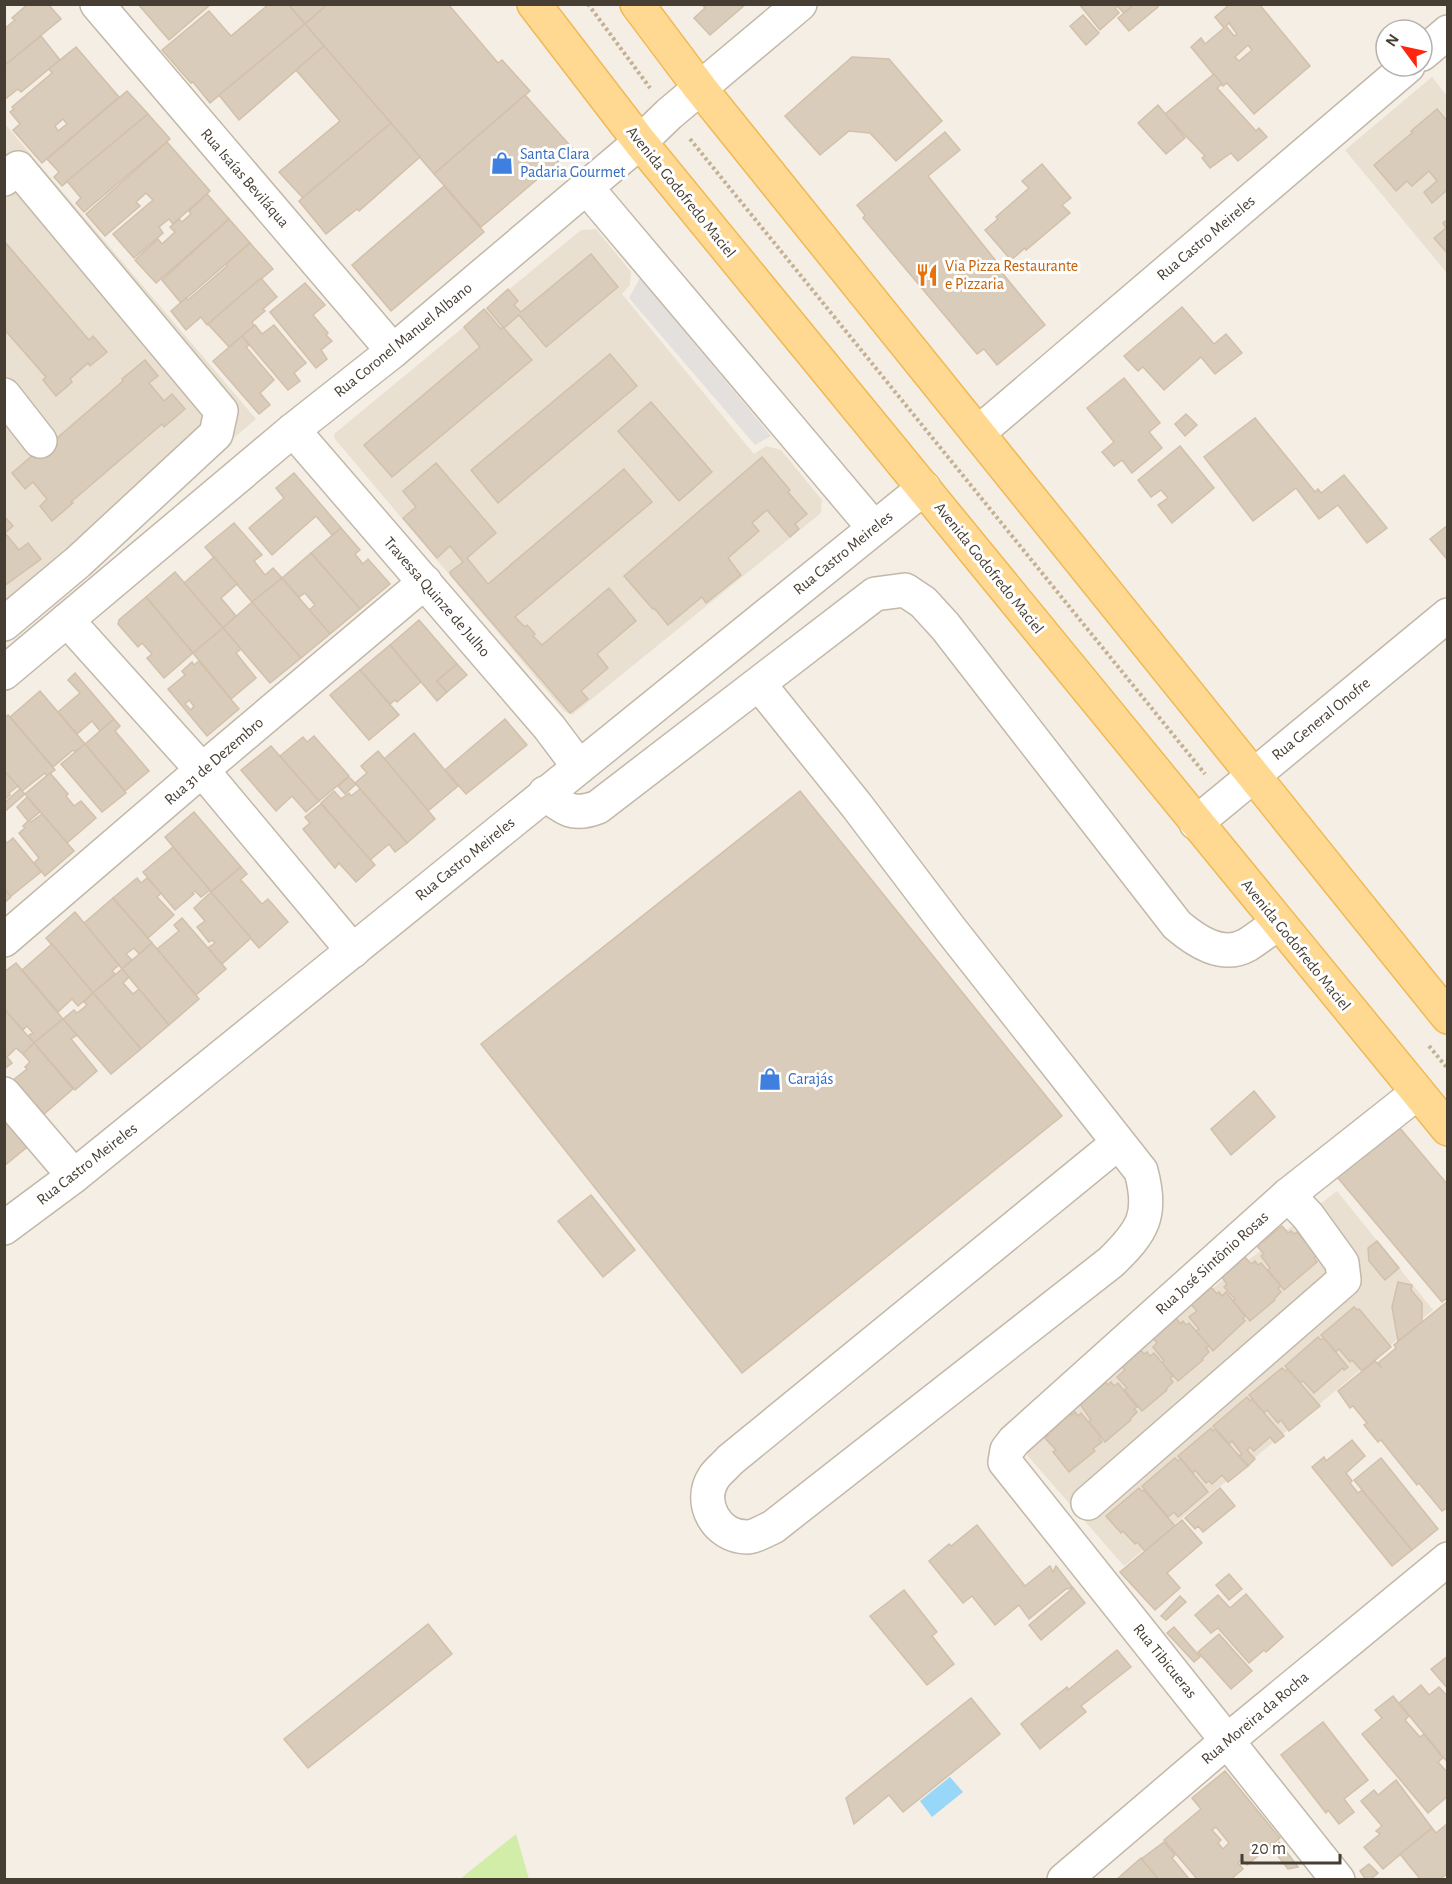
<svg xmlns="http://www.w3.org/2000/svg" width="1452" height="1884" viewBox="0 0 1452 1884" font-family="'Alegreya Sans',sans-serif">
	<rect width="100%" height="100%" fill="#f4eee4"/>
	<g fill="#e9e0d1">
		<path d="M1432,77L1447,96V273L1345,150Z"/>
		<path d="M4,123L256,419L5,631H4Z"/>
		<path d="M596,229L631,272L630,285L622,294L754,454L766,446L781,450L822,500L821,513L572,715L564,711L335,439L334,434L581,230Z"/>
		<path d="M1337,1191L1433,1310L1124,1566L1027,1455L1031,1430Z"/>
	</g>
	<path fill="#d2eda7" d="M516,1834L529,1879H460Z"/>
	<path fill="#e4e0dd" d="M640,278L771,436L755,445L629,298Z"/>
	<path fill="#98d7f8" d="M950,1777L963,1792L932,1817L920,1801Z"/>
	<g fill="#daccbb" stroke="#d2c0aa" stroke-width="1.5" fill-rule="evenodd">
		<path d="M28,4H48L61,19L4,66V29L15,20L12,18Z"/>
		<path d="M138,4H211L169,40Z"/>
		<path d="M269,4H288L305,24L210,103L193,82L191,83L162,50L209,11L231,36Z"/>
		<path d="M288,4H328L305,24Z"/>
		<path d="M328,4H448L498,63L502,60L530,91L434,174L305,24Z"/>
		<path d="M702,4H746L710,35L694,18L705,8Z"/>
		<path d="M1079,4H1135L1124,13L1117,6L1115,8L1119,13L1100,30Z"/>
		<path d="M1135,4H1155L1158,7L1129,31L1118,18Z"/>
		<path d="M1230,4H1259L1310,66L1254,114L1227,83L1223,86L1191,47L1201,38L1205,44L1224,28L1215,17ZM1229,23L1237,34L1234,36L1226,26ZM1248,45L1252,50L1239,61L1235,57Z"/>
		<path d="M1083,15L1099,33L1086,45L1070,26Z"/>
		<path d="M305,24L324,46L239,120L219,95Z"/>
		<path d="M41,36L60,60L21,92L18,89L4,100V66Z"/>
		<path d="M324,46L391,123L303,198L279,172L340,121L296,70Z"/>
		<path d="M76,47L119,97L42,163L13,130L20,124L10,112L14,109L12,107L52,73L49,69ZM63,119L67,124L58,131L55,126Z"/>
		<path d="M852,57L889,59L942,121L896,161L870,133L849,131L820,155L785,116Z"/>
		<path d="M1214,74L1222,84L1217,88L1256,131L1259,128L1267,137L1238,161L1231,153L1210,168L1202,158L1205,156L1165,114Z"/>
		<path d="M127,91L148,114L62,186L54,177L59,172L47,159Z"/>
		<path d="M525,95L573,149L481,227L434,174Z"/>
		<path d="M1158,105L1185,138L1166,154L1138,123Z"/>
		<path d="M1437,109L1448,122V194L1446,191L1432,203L1424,192L1437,181L1429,171L1412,186L1407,181L1396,191L1374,165L1413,132L1411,131Z"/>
		<path d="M148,114L170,139L84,212L76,203L81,198L67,181Z"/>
		<path d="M391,123L420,157L359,211L357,209L326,234L299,201Z"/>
		<path d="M945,132L960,150L928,176L1000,266L998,268L1045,325L997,365L984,349L977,354L863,218L865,215L857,205Z"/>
		<path d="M167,142L210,191L173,224L169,219L159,227L163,233L134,258L113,234L153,200L146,193L136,202L140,206L105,236L86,214Z"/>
		<path d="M1042,164L1071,198L1062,205L1070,213L1026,250L1025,248L1011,260L985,230L998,219L996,217L1029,188L1022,181Z"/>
		<path d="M444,186L484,232L391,311L352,265Z"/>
		<path d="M207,194L229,219L156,283L135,260L158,239L162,244L175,232L170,227L179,219L182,222L191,214L189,211Z"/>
		<path d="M229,219L250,243L181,303L162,280Z"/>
		<path d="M1448,219V254L1434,238L1446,228L1443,223Z"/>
		<path d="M4,241L89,340L93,336L107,352L90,366L88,363L70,379L72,382L56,396L43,380L46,377L4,329Z"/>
		<path d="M250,243L273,269L207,325L201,317L186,330L171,311L186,298L188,300L227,266L226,264Z"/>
		<path d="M591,254L618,287L546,347L519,315L504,328L532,360L392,477L364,445L480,347L464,327L484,309L501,329L503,327L487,308L508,289L518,301L514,305L521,312Z"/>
		<path d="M261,278L277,297L263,309L265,311L252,322L254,326L229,347L208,324Z"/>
		<path d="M305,283L325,305L313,315L328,333L326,335L332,341L321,350L327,359L316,368L270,312Z"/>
		<path d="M1182,307L1214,344L1226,334L1242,353L1215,374L1201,357L1164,390L1143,367L1138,371L1124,356Z"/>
		<path d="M255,325L262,334L274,325L306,363L294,373L300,381L288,390L242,336Z"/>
		<path d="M242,336L249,345L246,347L274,380L260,393L270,405L259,414L213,361Z"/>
		<path d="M610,354L637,386L498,503L471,470Z"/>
		<path d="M145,360L158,376L149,383L164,401L172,394L185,409L164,427L162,424L71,502L73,503L52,521L40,506L47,499L33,482L25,489L12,473L33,455L35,457L123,381L122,379Z"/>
		<path d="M1124,378L1160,423L1149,432L1162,448L1132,473L1122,460L1114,466L1102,452L1114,442L1087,408Z"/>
		<path d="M651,402L712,472L679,501L618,431Z"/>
		<path d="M1186,414L1197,425L1185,436L1175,424Z"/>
		<path d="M1255,418L1315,492L1318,489L1321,493L1344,475L1387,528L1367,543L1338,505L1319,519L1296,488L1253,521L1204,457Z"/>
		<path d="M1180,446L1214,488L1172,523L1158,505L1168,498L1161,490L1151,497L1138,480Z"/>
		<path d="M762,457L790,490L788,492L807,514L795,524L799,529L790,537L767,510L752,523L759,531L728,558L741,575L706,603L702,597L668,625L654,608L653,609L651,607L624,576Z"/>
		<path d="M436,463L496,533L467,558L488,584L624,469L652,502L515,617L525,627L527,625L535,634L533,636L542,645L609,588L636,621L597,654L608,668L581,691L588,699L570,713L451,575L450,572L463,562L450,546L437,558L403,518L416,507L403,491Z"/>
		<path d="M294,473L341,528L332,535L316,516L272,555L249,528L284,498L276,488Z"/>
		<path d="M4,516L13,526L5,533L19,550L28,543L41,559L4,586Z"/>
		<path d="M234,523L262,555L254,561L265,575L273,568L282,578L252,602L205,547Z"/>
		<path d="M1448,525V557L1446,558L1430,539Z"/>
		<path d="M341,528L360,550L355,554L363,564L368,559L390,584L360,609L311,553Z"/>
		<path d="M311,553L360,609L330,634L309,610L315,605L305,593L299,597L282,578Z"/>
		<path d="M214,557L237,584L221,598L236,616L223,628L184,583Z"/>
		<path d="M175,572L223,628L193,653L146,597Z"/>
		<path d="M282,578L330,634L301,658L252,602Z"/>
		<path d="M146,597L193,653L164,678L147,658L152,654L142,643L138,647L118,624L119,620Z"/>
		<path d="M252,602L301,658L270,683L223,628Z"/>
		<path d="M419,620L457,664L437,681L447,692L437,701L390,645Z"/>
		<path d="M223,628L241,649L236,653L256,678L231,699L193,653Z"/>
		<path d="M390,645L421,682L397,702L395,700L390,704L360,670Z"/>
		<path d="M199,661L239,709L207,736L168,689L185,675L182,671L192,662L194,665ZM189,700L194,706L191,710L185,704Z"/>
		<path d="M457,664L467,675L447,692L437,681Z"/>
		<path d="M360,670L399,715L369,740L330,695Z"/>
		<path d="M75,673L114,719L100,731L92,721L77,734L58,712L80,693L68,680Z"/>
		<path d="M40,691L85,744L75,752L73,750L53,767L10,717Z"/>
		<path d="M8,715L55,770L47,776L45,773L22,791L4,771V718Z"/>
		<path d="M114,719L120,726L115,731L149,771L125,791L85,744Z"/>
		<path d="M505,719L527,745L466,794L445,770Z"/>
		<path d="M414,733L458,786L428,811L384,759Z"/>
		<path d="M314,736L349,776L319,801L280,756L303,737L307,742Z"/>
		<path d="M85,744L126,793L102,812L61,764Z"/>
		<path d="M271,746L319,801L306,812L292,796L276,811L241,770Z"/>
		<path d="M378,751L435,819L407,843L355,783L367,773L361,766Z"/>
		<path d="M4,771L18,786L9,793L10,795L4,800Z"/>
		<path d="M50,773L68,794L66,796L74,806L81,801L96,818L67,843L25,794Z"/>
		<path d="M349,777L356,784L345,794L338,786Z"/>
		<path d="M20,789L25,794L4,812V803Z"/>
		<path d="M360,789L407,843L395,852L389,844L370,860L321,803L334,791L341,799L349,793L351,796Z"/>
		<path d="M800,791L1062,1116L742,1373L481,1044Z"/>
		<path d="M27,797L40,812L30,820L31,822L42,814L74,851L45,876L34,863L39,858L19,833L25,828L23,826L28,821L17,807Z"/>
		<path d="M321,804L375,865L356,882L339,863L335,868L303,829L310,823L305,817Z"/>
		<path d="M194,812L241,867L211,892L165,837Z"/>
		<path d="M13,838L41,872L11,896L4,889V839L7,843Z"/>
		<path d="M173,847L210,890L201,897L195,891L192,893L194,894L175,910L143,872Z"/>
		<path d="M241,867L247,874L240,880L241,882L242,881L262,904L268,899L288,922L259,948L211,892Z"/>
		<path d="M137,878L141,883L147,878L161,893L157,897L174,915L148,938L113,898Z"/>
		<path d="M4,889L11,897L4,903Z"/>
		<path d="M211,892L251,938L222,964L208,948L215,943L212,940L209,942L197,927L205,921L194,908Z"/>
		<path d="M113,898L152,943L139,954L134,948L126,954L132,960L122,969L84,923Z"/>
		<path d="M75,912L119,965L112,971L115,974L93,993L46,938Z"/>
		<path d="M182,918L226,969L196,995L157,949L179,931L174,925Z"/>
		<path d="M152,943L199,999L169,1025L122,969Z"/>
		<path d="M52,944L93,993L78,1006L72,999L58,1012L22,970Z"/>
		<path d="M16,963L63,1019L34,1043L28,1036L33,1033L27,1026L23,1030L4,1009V972Z"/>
		<path d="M122,969L129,977L123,983L133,994L139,989L169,1025L141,1049L93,993Z"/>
		<path d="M93,993L141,1049L111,1074L63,1019L74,1010L77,1013L87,1005L84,1002Z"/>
		<path d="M4,1009L34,1043L23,1054L16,1048L7,1057L12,1063L4,1069Z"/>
		<path d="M63,1019L77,1035L71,1039L97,1071L75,1090L34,1043Z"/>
		<path d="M34,1043L73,1089L43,1115L13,1080L27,1069L25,1067L30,1062L23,1054Z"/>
		<path d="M1254,1091L1275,1117L1231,1155L1211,1129Z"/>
		<path d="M4,1113L31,1144L4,1166Z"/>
		<path d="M1394,1121L1448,1185V1297L1442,1302L1333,1172Z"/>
		<path d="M591,1195L635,1250L603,1277L558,1221Z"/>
		<path d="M1282,1226L1288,1233L1291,1231L1294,1234L1297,1232L1317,1255L1314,1258L1317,1262L1284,1290L1268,1270L1270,1268L1261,1256L1264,1254L1257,1246Z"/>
		<path d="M1377,1241L1399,1268L1385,1280L1369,1261L1368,1248Z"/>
		<path d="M1245,1257L1251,1264L1255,1261L1258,1265L1261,1263L1281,1286L1278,1288L1281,1292L1274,1299L1275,1300L1250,1321L1233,1301L1235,1299L1224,1287L1227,1284L1221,1276Z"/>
		<path d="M1398,1282L1412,1285L1411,1290L1422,1303V1322L1398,1341L1392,1307Z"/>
		<path d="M1210,1286L1217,1294L1219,1292L1222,1296L1226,1292L1245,1316L1243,1318L1245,1321L1213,1351L1196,1331L1199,1329L1189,1317L1197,1311L1190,1303Z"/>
		<path d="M1448,1301V1507L1442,1511L1419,1483L1417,1485L1381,1440L1378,1442L1364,1425L1367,1423L1353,1406L1350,1408L1338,1391L1375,1361L1382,1368L1378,1363L1396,1348L1394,1345Z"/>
		<path d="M1354,1307L1357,1310L1359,1309L1391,1347L1362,1371L1352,1360L1350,1362L1339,1349L1336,1352L1321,1335Z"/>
		<path d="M1174,1316L1181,1324L1183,1321L1186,1325L1189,1323L1209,1346L1206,1348L1209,1352L1202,1359L1203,1360L1178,1381L1162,1363L1164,1361L1153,1347L1157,1343L1151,1335Z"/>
		<path d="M1318,1337L1321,1340L1324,1338L1348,1367L1344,1370L1343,1368L1314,1393L1303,1381L1300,1383L1285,1366Z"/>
		<path d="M1138,1347L1144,1354L1147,1352L1150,1356L1154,1353L1173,1376L1170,1378L1173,1382L1166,1389L1167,1390L1142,1411L1124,1390L1127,1388L1117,1377L1125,1370L1119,1363Z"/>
		<path d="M1282,1368L1286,1371L1288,1369L1320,1406L1289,1431L1281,1420L1278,1423L1267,1410L1264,1413L1249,1395Z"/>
		<path d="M1101,1377L1108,1385L1111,1382L1114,1386L1118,1383L1137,1407L1134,1409L1137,1412L1130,1419L1131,1420L1105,1442L1088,1422L1091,1420L1076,1398Z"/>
		<path d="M1247,1397L1250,1401L1252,1399L1284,1436L1275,1443L1270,1437L1254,1451L1250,1447L1247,1450L1255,1459L1248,1466L1239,1456L1242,1454L1232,1441L1229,1444L1213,1426Z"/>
		<path d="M1066,1407L1072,1415L1075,1412L1078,1416L1081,1413L1101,1437L1099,1439L1102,1442L1093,1449L1095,1451L1069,1472L1053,1452L1056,1450L1045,1438L1048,1435L1042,1428Z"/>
		<path d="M1211,1428L1213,1431L1215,1429L1248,1466L1228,1482L1222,1475L1212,1484L1209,1481L1206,1483L1195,1470L1193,1473L1178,1456Z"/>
		<path d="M1352,1440L1365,1456L1346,1473L1352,1481L1350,1483L1358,1493L1362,1490L1412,1550L1392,1566L1312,1467L1324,1457L1326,1461Z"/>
		<path d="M1175,1458L1178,1461L1181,1459L1208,1492L1178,1517L1174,1512L1168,1517L1142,1486Z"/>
		<path d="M1381,1458L1438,1529L1412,1550L1354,1480Z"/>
		<path d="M1139,1488L1142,1491L1144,1490L1175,1526L1145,1551L1137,1542L1135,1544L1123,1531L1121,1533L1106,1516Z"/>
		<path d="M1220,1488L1235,1506L1203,1532L1198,1526L1195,1529L1185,1518Z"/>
		<path d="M1182,1520L1202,1543L1167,1573L1180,1588L1155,1610L1120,1572Z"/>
		<path d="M977,1525L1025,1586L1050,1566L1053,1572L1056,1566L1073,1588L1066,1589L1029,1619L1019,1605L995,1625L972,1596L963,1603L929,1561L949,1544L951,1546Z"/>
		<path d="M1229,1574L1242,1589L1229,1600L1216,1585Z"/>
		<path d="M1073,1588L1085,1603L1041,1640L1029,1625Z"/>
		<path d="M904,1590L937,1632L932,1636L954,1664L927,1685L870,1616Z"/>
		<path d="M1246,1594L1283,1637L1266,1652L1264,1650L1249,1663L1218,1628L1211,1633L1195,1615L1218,1595L1230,1608Z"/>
		<path d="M1180,1596L1186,1602L1166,1620L1161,1616Z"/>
		<path d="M428,1624L452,1654L308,1768L284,1739Z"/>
		<path d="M1174,1627L1200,1657L1194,1662L1167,1633Z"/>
		<path d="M1219,1634L1252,1671L1231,1689L1198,1652Z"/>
		<path d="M1117,1650L1131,1667L1081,1706L1086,1712L1040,1749L1021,1724L1067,1687L1068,1690Z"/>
		<path d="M1448,1656V1689L1431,1669Z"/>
		<path d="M1421,1685L1429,1695L1439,1687L1448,1697V1763L1399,1703Z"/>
		<path d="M1393,1696L1409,1716L1405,1720L1420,1737L1424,1734L1443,1758L1438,1762L1448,1773V1796L1428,1813L1362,1734L1382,1718L1375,1710Z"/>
		<path d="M971,1698L1000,1734L903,1812L889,1795L854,1824L846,1798Z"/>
		<path d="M1323,1722L1368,1780L1344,1799L1354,1812L1339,1824L1328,1810L1326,1813L1281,1755Z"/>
		<path d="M1225,1771L1280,1838L1247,1865L1242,1859L1238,1863L1243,1869L1230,1880H1198L1164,1840L1201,1809L1192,1798ZM1216,1827L1229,1843L1223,1849L1218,1843L1221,1840L1212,1830Z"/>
		<path d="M1396,1780L1432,1828L1383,1869L1364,1847L1380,1834L1376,1831L1382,1826L1361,1801L1374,1790L1378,1795Z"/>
		<path d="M1448,1823V1873L1439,1880H1421L1400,1854L1432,1828L1436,1833Z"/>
		<path d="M1164,1842L1175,1855L1172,1858L1190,1880H1159L1141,1859Z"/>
		<path d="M1279,1842L1298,1867L1288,1869L1274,1851Z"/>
		<path d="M1141,1858L1159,1880H1116Z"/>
		<path d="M1369,1864L1378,1873L1370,1880H1366L1360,1871Z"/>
	</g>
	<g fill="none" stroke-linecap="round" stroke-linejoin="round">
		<g stroke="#c3b8a8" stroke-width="36">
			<g id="minor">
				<path d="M97,4L393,351"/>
				<path d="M1422,54L1448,32"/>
				<path d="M4,179L18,168L221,411L216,434L78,562L4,624"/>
				<path d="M586,187L874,528"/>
				<path d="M4,395L40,441"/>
				<path d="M293,430L549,727L579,767"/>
				<path d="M978,433L1408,66"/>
				<path d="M67,620L202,770L353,951"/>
				<path d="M4,673L293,430L393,351L640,142L669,114L800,4"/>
				<path d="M759,684L857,806L951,930L1141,1171C1153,1215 1143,1231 1111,1262L773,1527C766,1530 755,1537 747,1537C717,1537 697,1503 714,1477C718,1471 725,1466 730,1460L1118,1143"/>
				<path d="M545,793C564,809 573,817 598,807L875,594L905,590L923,602L945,626L1177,925C1196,941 1222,959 1247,945C1257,939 1268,930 1278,923"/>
				<path d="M1196,823L1448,615"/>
				<path d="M4,940L202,770L425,582"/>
				<path d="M4,1094L74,1176"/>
				<path d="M4,1228L74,1176L924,488"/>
				<path d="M1088,1503L1344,1280L1342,1263L1308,1216L1288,1195"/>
				<path d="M1064,1880L1228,1740L1448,1559"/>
				<path d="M1338,1880L1005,1462L1007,1450L1014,1441L1288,1195L1417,1093"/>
			</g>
		</g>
		<g stroke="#f1b955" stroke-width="36">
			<g id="major">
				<path d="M534,4L640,142L1448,1129"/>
				<path d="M637,4L700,88L1448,1017"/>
			</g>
		</g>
		<g stroke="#c4b095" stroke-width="4" stroke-dasharray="3 3" stroke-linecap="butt">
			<path d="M588,4L650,88"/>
			<path d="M690,139L1205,774"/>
			<path d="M1429,1046L1448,1069"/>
		</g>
		<use href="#minor" stroke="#fff" stroke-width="33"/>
		<use href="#major" stroke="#ffd991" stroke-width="33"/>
	</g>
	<defs>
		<g id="shop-bare" transform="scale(1.8)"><path d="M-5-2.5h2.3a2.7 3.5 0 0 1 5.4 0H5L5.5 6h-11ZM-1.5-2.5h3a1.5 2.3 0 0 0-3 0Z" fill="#3f7fe0" stroke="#fff" stroke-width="2.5" paint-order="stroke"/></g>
		<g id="restaurant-bare" transform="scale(1.8)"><path d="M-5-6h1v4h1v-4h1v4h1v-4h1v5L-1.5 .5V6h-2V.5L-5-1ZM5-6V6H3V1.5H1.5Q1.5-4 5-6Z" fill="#e8710a" stroke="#fff" stroke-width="2.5" paint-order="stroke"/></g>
	</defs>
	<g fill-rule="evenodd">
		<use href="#shop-bare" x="502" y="163"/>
		<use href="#restaurant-bare" x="927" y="275"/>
		<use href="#shop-bare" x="770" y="1079"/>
	</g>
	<g text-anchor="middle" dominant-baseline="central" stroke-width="6" stroke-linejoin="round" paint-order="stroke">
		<g font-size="16" fill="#366cbe" stroke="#fff" text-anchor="start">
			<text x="520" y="154">Santa Clara<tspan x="520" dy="18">Padaria Gourmet</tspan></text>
			<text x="788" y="1079">Carajás</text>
		</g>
		<g font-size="16" fill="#473e33" stroke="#fff">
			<text transform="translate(245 178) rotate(49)">Rua Isaías Beviláqua</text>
			<text transform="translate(681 192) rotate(51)">Avenida Godofredo Maciel</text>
			<text transform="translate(1206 238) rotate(-40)">Rua Castro Meireles</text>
			<text transform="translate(403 340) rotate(-39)">Rua Coronel Manuel Albano</text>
			<text transform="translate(843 553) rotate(-39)">Rua Castro Meireles</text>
			<text transform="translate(989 568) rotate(51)">Avenida Godofredo Maciel</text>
			<text transform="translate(437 597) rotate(49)">Travessa Quinze de Julho</text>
			<text transform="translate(1321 719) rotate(-39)">Rua General Onofre</text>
			<text transform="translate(214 761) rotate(-41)">Rua 31 de Dezembro</text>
			<text transform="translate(465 859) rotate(-39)">Rua Castro Meireles</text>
			<text transform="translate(1296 945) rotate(51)">Avenida Godofredo Maciel</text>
			<text transform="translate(87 1164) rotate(-38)">Rua Castro Meireles</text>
			<text transform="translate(1212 1263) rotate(-42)">Rua José Sintônio Rosas</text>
			<text transform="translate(1165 1661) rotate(51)">Rua Tibicueras</text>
			<text transform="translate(1255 1718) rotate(-40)">Rua Moreira da Rocha</text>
		</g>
		<g font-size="16" fill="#c56008" stroke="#fff" text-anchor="start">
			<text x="945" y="266">Via Pizza Restaurante<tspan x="945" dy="18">e Pizzaria</tspan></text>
		</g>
	</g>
	<rect width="1452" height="1884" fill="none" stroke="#473e33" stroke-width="12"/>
	<g transform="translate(1404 48) rotate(303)"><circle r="28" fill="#ffffff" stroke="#b5b2ad" stroke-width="1.5"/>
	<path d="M0-4.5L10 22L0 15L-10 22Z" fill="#ff250f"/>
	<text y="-9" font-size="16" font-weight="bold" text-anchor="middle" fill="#473e33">N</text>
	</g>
	<path d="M1242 1854v9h98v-9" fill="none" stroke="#473e33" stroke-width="3"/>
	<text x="1251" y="1854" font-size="18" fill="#473e33" stroke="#ffffff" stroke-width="4.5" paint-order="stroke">20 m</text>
</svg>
